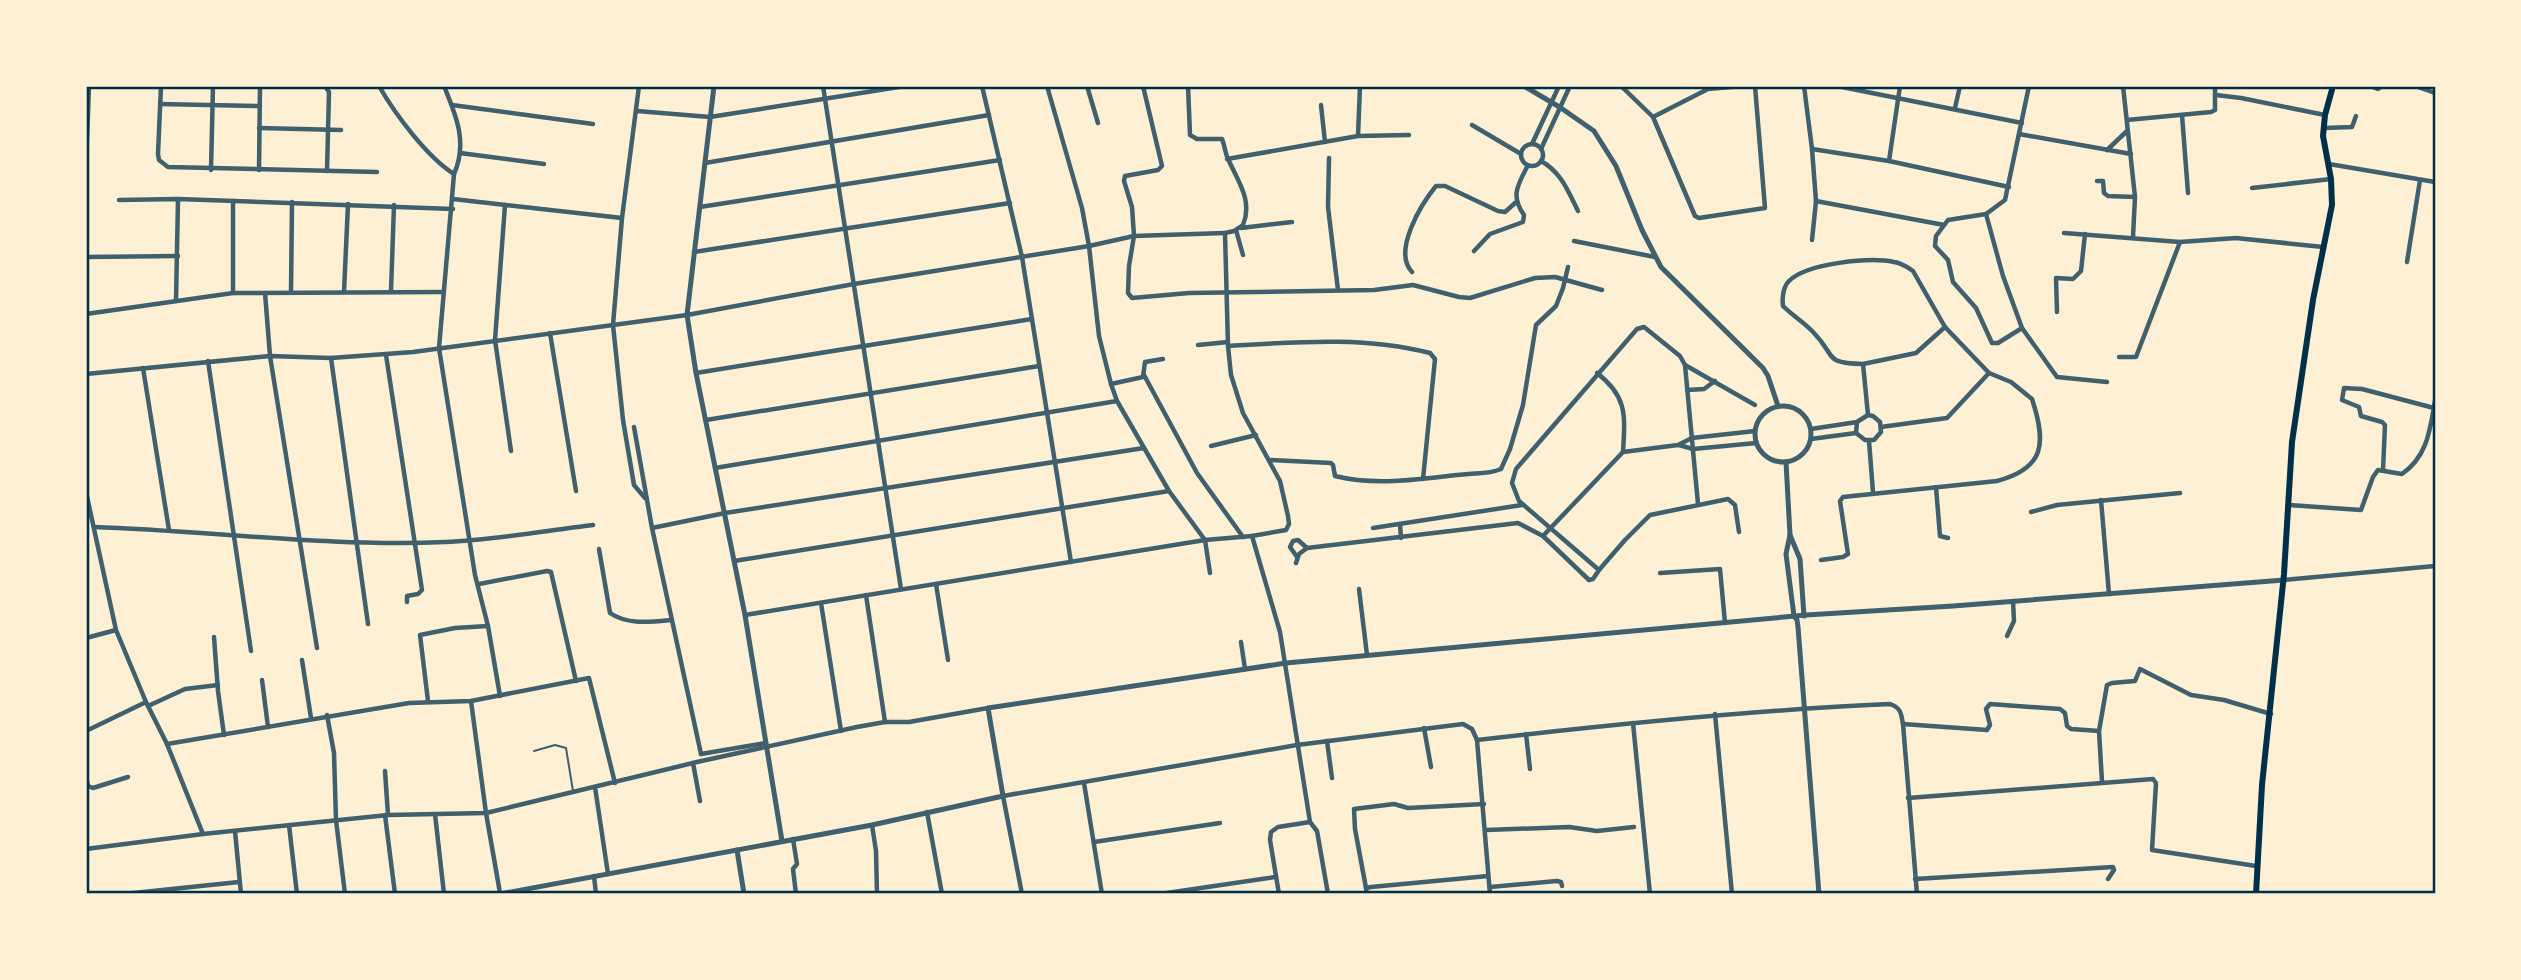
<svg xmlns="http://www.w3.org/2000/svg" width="2521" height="980" viewBox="0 0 2521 980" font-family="Signika,sans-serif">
	<rect width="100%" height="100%" fill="#fdf0d5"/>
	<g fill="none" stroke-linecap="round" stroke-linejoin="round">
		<path stroke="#3f606c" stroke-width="2" d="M534,751L555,745L566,748L573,791"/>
		<g stroke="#3f606c" stroke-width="4.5">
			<path d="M161,86L158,154L159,160L168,167L377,172"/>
			<path d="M325,86L329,92L327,171"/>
			<path d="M379,86C395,114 427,157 454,174"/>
			<path d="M444,86C456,115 468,143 454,174L439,348L475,575L488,626L500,696"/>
			<path d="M639,86L622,218L613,325L623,420L634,485L645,498"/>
			<path d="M823,86L901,589"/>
			<path d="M982,86L1022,257L1071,562"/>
			<path d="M1047,86L1082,208L1089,246L1099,336L1111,384L1117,401L1169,491L1205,540L1210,573"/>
			<path d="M1087,86L1098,123"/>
			<path d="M1143,86L1162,166L1158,170L1125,176L1124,181L1132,207L1134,236L1129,266L1128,293L1132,298L1189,293L1374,290L1413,285L1459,297L1470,298L1535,278L1555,277L1602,290"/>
			<path d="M1188,86L1190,135L1197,139H1222C1225,146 1225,154 1229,161C1238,181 1253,201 1243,225L1234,231L1225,233L1228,346L1231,375L1243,413L1280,481L1288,516L1289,524L1286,530L1252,536L1280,632L1310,822L1317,831L1328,894"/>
			<path d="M1188,86H1220"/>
			<path d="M1621,86L1653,117L1695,216L1699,218L1765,208L1755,86"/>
			<path d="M1804,86L1812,149L1816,201L1812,240"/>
			<path d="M1837,86L2022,123"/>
			<path d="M2123,86L2135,197L2133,237"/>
			<path d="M2370,86L2378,89L2382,86"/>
			<path d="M2415,86L2435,93"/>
			<path d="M2216,95L2241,98L2325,115"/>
			<path d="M160,104L260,106"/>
			<path d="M452,105L593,124"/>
			<path d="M1321,105L1325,142"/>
			<path d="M1955,108L1960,86"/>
			<path d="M637,111L710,117L905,86"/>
			<path d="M2182,115L2188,193"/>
			<path d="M1653,117L1708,89L1743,86"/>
			<path d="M2127,120L2211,112L2215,110V86"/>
			<path d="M1472,125L1521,154"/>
			<path d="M259,128L341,130"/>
			<path d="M2324,128L2352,127L2356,116"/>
			<path d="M2019,134L2131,154"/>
			<path d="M1358,136L1360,86"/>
			<path d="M1532,144L1559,86"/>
			<circle cx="1532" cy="155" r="11"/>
			<path d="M1541,149L1570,86"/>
			<path d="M1812,149L1889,161L2009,187"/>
			<path d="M2107,150L2127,131"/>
			<path d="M460,153L544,164"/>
			<path d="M1329,158L1328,207L1338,290"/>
			<path d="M1227,159L1358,136L1409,135"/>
			<path d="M1541,161C1561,172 1568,191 1578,211"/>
			<path d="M1889,161L1900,86"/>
			<path d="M705,163L989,115"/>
			<path d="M2329,164L2435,182"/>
			<path d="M86,167L89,86"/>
			<path d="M211,170L213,86"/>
			<path d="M259,170L260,86"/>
			<path d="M2097,181H2103L2104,193L2108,196L2135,197"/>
			<path d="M2252,188L2331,179"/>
			<path d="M453,199L622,218"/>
			<path d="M119,200L178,199L453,209"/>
			<path d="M233,201V293"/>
			<path d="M1816,201L1944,225"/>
			<path d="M505,205L495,340L511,451"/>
			<path d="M700,207L1000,160"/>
			<path d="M1986,214L2003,276L2022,328L2057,377L2107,382"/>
			<path d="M1241,228L1292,222"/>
			<path d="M1236,230L1243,255"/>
			<path d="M2064,233L2180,242L2236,238L2323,247"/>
			<path d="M1574,241L1655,257"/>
			<path d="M1474,251L1490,234L1523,222L1524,215C1510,195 1518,185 1528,165"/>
			<path d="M694,252L1010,203"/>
			<path d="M86,257L178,256"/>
			<path d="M2407,262L2420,180"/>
			<path d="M1412,272C1392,251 1422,203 1436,186H1445L1498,211L1505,212L1515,203"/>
			<path d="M391,291L394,205"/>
			<path d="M291,292L292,202"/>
			<path d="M344,292L348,204"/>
			<path d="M265,293L270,356L317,648"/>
			<path d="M176,301L178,199"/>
			<path d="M2057,312L2056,278L2073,279L2081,271L2085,234"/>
			<path d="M86,314L233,293L444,292"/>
			<path d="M2022,328L1998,343H1992L1976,308L1953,282L1948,260L1935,246L1936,236L1948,220L1986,214L2005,200L2029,86"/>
			<path d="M550,333L576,491"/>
			<path d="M1198,345L1228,342"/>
			<path d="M1228,346C1296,342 1364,336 1430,353L1435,359L1423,479"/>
			<path d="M386,355L422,590L418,594L407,596V602"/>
			<path d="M2119,357H2136L2180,242"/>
			<path d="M331,358L368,624"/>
			<path d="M208,361L251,651"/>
			<path d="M1863,364L1916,353L1945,327"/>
			<path d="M1685,365L1755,405"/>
			<path d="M143,368L169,530"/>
			<path d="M696,373L1032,319"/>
			<path d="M1597,373C1628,397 1625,416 1623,452"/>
			<path d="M86,374L270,356L331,358L413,352L687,315L854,284L1089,246L1134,236L1225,233"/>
			<path d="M1144,375L1197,473L1243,537"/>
			<path d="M1111,384L1143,377L1145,362L1163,359"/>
			<path d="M1687,390L1704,389L1715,381"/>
			<path d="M706,420L1039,366"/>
			<path d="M634,427L652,528L725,513L1144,448"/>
			<path d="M1881,427L1947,418L1989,373"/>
			<path d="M1811,429L1857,422L1868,415L1873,416L1880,422L1881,432L1874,440H1865L1856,433L1857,422"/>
			<path d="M1811,439L1856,433"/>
			<path d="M1869,441L1873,492"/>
			<path d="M1679,445L1693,449L1756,443"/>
			<path d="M1211,446L1256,435"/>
			<path d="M1271,460L1331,463L1333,465L1335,476C1379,487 1424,478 1468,474C1480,473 1489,474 1501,469L1510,449L1523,405L1536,325L1556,306L1563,288L1568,267"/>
			<path d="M715,468L1117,401"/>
			<path d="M2383,470L2385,425L2382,422L2361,416L2359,407L2342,400L2344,388L2362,389L2434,408"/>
			<path d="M1936,487L1940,536L1948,538"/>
			<path d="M86,492L116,630L146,702L167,744L203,834"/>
			<path d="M2101,500L2109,594"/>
			<path d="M1698,504L1685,365L1680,356L1644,327L1637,329L1516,469L1512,483L1519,501L1599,570L1625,540L1650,515L1728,499L1735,505L1739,532"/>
			<path d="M2289,505L2361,510L2373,477L2378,470L2402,474C2428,456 2430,429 2435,401"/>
			<path d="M2031,512L2057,505L2180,493"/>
			<path d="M1400,524L1401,538"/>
			<path d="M94,527C211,531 328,547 445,542C494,540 544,531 593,525"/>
			<path d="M652,528L701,754"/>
			<path d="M1373,528L1522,505"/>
			<path d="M1543,536L1623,452L1678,445L1692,438L1755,431"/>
			<path d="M599,549L610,613C627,625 651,622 671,620"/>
			<path d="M1297,557L1290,547L1293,541L1298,540L1307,548"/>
			<path d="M1821,560L1843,557L1848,554L1840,501L1843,497L1997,481C2046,468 2046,442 2032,399L2011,382L1989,373L1945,327L1913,271C1907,267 1902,263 1894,262C1870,257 1807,263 1789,281C1783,287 1782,298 1783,306C1793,316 1805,323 1814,333C1837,357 1823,363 1863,364L1868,415"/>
			<path d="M734,561L1169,491"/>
			<path d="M1296,563L1299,554L1307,548L1518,523L1543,536L1589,580L1593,579L1599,570"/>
			<path d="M1660,573L1720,569L1725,623"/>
			<path d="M2284,580L2435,566"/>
			<path d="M479,584L547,571L551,572L576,681"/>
			<path d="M936,584L948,660"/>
			<path d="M1359,589L1367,655"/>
			<path d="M866,595L885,722"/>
			<path d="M821,603L841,731"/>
			<path d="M745,615L1205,540L1252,536"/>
			<path d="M2007,636L2014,621L2013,601"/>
			<path d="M214,637L218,691L224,735"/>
			<path d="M86,638L116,630"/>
			<path d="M1241,642L1245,669"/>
			<path d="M302,660L311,718"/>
			<path d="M262,680L268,727"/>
			<path d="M428,701L420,635L455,628L488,626"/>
			<path d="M148,706L185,689L218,685"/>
			<path d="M1715,714L1732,894"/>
			<path d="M327,715L334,753L336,820L345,894"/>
			<path d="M1633,723L1650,894"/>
			<path d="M1903,724L1987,730L1990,725L1986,709L1990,704L2060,709L2065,713L2067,726L2071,729L2099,731"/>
			<path d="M1424,728L1431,767"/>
			<path d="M86,731L146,702"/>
			<path d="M1526,734L1530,769"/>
			<path d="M1477,740C1615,724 1752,710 1890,704C1901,708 1901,713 1903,724L1917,894"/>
			<path d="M1327,741L1332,778"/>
			<path d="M167,744L409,703L471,701L589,678L615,783"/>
			<path d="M701,754L766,743"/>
			<path d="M693,763L700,801"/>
			<path d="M385,771L388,815"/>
			<path d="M86,777L88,786L93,788L128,777"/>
			<path d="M2102,782L2099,731L2107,685L2112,683L2135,681L2140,669L2191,695L2224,700L2271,714"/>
			<path d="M1084,783L1102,894"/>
			<path d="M595,787L608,874"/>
			<path d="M1908,798L2153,779L2156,783L2152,850L2256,866"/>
			<path d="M927,812L942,894"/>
			<path d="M435,814L444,894"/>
			<path d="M385,815L395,894"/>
			<path d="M289,825L297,894"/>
			<path d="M872,825L876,851L877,894"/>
			<path d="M1486,830L1569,827L1597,831L1634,827"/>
			<path d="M235,831L241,894"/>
			<path d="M793,839L797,864L793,869L796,894"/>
			<path d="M1094,842L1220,823"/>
			<path d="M86,849L203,834L388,815L486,813L471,701"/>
			<path d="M594,876L596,894"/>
			<path d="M1915,879L2113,867L2114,870L2108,879"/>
			<path d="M86,885L87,894"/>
			<path d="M1490,887L1557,881L1561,882L1562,886"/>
			<path d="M1366,888L1355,829L1354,809L1394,804L1408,808L1484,804"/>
			<path d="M500,893L486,813L697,762L857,727L885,722H909L988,708"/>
			<path d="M124,894L239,882"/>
			<path d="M1022,894L1003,796L1297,745L1463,724L1472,729L1477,740L1490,894"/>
			<path d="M1160,894L1275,877"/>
			<path d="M1279,894L1270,840L1271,832L1278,827L1310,822"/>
			<path d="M1367,894L1366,888L1371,887L1488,876"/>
		</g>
		<g stroke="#3f606c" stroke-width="5">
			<path d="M714,86L687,315L696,373L745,615L782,841"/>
			<path d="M1524,86L1561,108L1594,131L1616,166L1642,230L1661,267L1763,368L1768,376L1778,406"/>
			<circle cx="1783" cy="434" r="28"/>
			<path d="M1786,462L1790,535L1786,554L1794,616L1797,620L1798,627L1819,894"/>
			<path d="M1790,535L1800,559L1804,616"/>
			<path d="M737,850L744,894"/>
			<path d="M500,894L872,825L1003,796L988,708L1286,663L1806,615L1953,606L2284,580"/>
		</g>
		<path stroke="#003049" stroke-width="6" d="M2256,894L2262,785L2284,574L2292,442L2313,300L2332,205L2331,179L2323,136L2325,115L2333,86"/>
	</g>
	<rect width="2521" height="980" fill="none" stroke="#fdf0d5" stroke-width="175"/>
	<rect x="88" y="88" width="2346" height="804" fill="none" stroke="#003049" stroke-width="2.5"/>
</svg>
